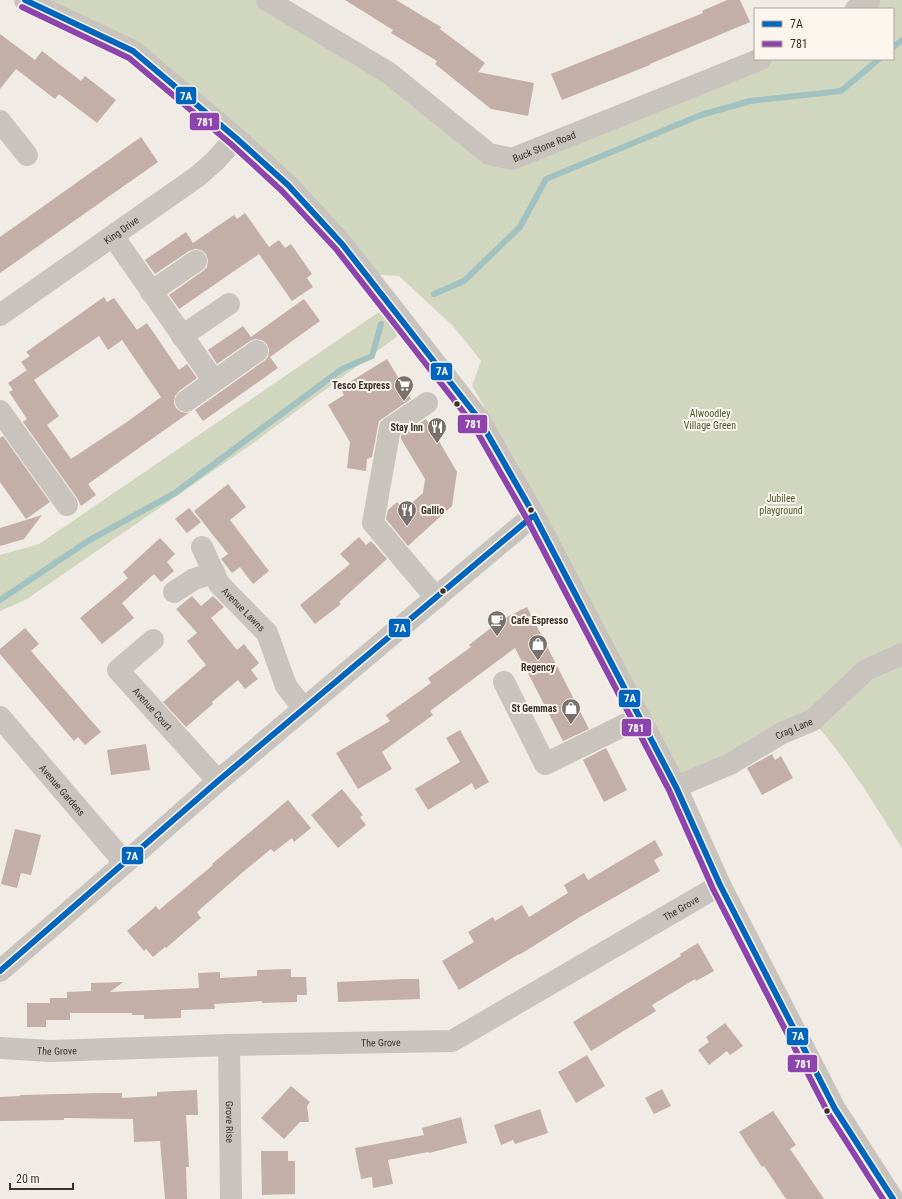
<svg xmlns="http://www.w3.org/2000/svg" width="902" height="1199" viewBox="0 0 902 1199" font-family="'Roboto Condensed',sans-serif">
	<rect width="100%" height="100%" fill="#f0ebe5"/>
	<g fill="#d1d6bf">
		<path d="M25,0H267L512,159L761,59H893V9H856L869,0H902V848L864,788L840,754L813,720L677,791L595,612L515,459L472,386L481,361L453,326L399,276L365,274L133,51Z"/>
		<path d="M379,312L399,335L252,444L27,599L0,611V555L39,544Z"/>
	</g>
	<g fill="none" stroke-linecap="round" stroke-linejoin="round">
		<g stroke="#a1c2c1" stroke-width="6">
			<path d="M893,47L902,40"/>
			<path d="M434,294L464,281L520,227L546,179L701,115L750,101L841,91L879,59"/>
			<path d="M0,600L88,541L175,493L342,369L372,356L381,324"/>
		</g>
	</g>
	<g fill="#c3afa7">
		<path d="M345,0H396L441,27L440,29L485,63L478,72L534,83L528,116L491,109L435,64L437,61L391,33L393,30Z"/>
		<path d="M727,0H740L750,22L650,64V65L562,100L551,74L703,13L702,11Z"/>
		<path d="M0,34L35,60L42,51L81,81L85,76L116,100L97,123L59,94L55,99L16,69L0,89Z"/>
		<path d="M141,137L158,162L0,273V237Z"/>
		<path d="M245,213L269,247L279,240L285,248L291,244L312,274L307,278L313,287L292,301L259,254L179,309L169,295L203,271L207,267L208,260L206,254L201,250L195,249L189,251L155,274L145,260L186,232L193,243L234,215L237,219Z"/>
		<path d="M104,297L107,302L114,298L137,330L147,323L179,370L187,364L197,378L179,391L175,396L174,403L176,408L181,412L187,413L190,412L88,484L96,495L81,506L77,498L23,422L27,419L9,392L13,390L8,383L27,370L59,416L47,425L71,459L127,422L161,397L122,340L108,350L99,336L34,380L21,362L30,356L26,352Z"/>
		<path d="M304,299L320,321L270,357L278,368L203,421L195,410L264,361L268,357L269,350L267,344L262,340L255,339L250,341L217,364L208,350L243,326L251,337Z"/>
		<path d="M387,359L411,399L379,421L372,457L367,459L366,471L347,468L350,442L328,405L344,395L340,388Z"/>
		<path d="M426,419L457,472L452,506L408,546L386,519L388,510L397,502L404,510L423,493L425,479L401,439V435Z"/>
		<path d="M3,436L50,502L26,519L0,482V438Z"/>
		<path d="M228,484L246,507L230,520L269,571L253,584L240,567L232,573L221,559L228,554L194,511Z"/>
		<path d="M189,508L201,522L187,533L175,519Z"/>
		<path d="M42,515L24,539L0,546V528Z"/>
		<path d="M359,537L366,545L371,541L387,559L339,602L341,604L315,624L300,605L350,564L340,554Z"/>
		<path d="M160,538L175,554L167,562L174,571L161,582L154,574L122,603L134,618L102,644L80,618L128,578L123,572Z"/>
		<path d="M192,596L201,606L213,596L224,607L211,618L237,650L244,644L259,663L251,670L258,679L245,689L238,680L212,702L213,704L186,727L163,702L206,665L187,641L197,633L176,609Z"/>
		<path d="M527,607L589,729L563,741L515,648L430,711L433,715L382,752L392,769L358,789L336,753L390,721L386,715L431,683L428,678L471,647L469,645L501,620Z"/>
		<path d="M25,628L39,644L31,651L101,732L85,745L78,737L74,741L0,654V649Z"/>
		<path d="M460,730L489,782L475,790L472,783L428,810L415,789L460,762L446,738Z"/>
		<path d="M146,744L150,770L111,775L107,750Z"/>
		<path d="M606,748L627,790L604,802L583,760Z"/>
		<path d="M772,754L775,760L781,756L793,778L762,795L747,768Z"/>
		<path d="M342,789L363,815L360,817L366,825L338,848L311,815Z"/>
		<path d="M288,800L311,828L294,842L292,838L274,852L271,849L243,872L197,912L201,918L166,948L165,947L153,957L146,949L144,951L127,931L156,906L159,910L213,865L212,864Z"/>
		<path d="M15,829L41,835L31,875L21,873L17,888L1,884Z"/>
		<path d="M655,840L663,855L654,860L660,871L580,917L519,955V954L459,990L442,961L474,942L468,932L493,917L495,921L522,905L529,917L568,893L564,885L584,873L588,880Z"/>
		<path d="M698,943L714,971L696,981L695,979L652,1005L656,1011L591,1051L573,1022L681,956L680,954Z"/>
		<path d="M291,969V977H306L307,995H297V1002L262,1003V1001L214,1004L215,1009L181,1010V1018L144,1019V1015H132V1013H70V1020H46V1027H27V1003H50V998H67V992L91,991V983L123,982L110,992L199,988L198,973L220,972V978L257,976V970Z"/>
		<path d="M403,979H419L420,999L338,1002L337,982Z"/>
		<path d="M725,1023L743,1046L730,1055L727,1051L709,1065L698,1050L709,1042L706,1037Z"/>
		<path d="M587,1055L605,1086L576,1103L558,1072Z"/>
		<path d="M291,1086L310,1102L307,1106L309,1122H300L284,1139L261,1118Z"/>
		<path d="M662,1089L671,1106L654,1114L645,1098Z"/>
		<path d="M197,1090L198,1115H186L189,1167H186L187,1199H165L160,1141L134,1142L133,1119L64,1118V1120L0,1121V1097L20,1096V1095L102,1093H122V1098L157,1096V1092Z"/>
		<path d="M540,1109L548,1133L515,1144L513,1140L501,1145L494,1125Z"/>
		<path d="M773,1111L796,1145L790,1149L824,1199H786L764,1166L762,1167L739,1132Z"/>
		<path d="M461,1117L467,1143L429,1153L428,1152L388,1160L393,1184L373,1188L372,1177L361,1179L355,1148L424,1135L422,1128Z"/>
		<path d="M261,1151H288V1161H295V1194L262,1195Z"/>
	</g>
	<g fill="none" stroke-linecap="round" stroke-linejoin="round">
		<g stroke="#c9c3be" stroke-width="22">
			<path d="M25,0L133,51L236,138L288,185L342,244L479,419L534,515L676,787L720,885L835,1109L893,1199"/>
			<path id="s1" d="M267,0L389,73L489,154L512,159L761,59"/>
			<path d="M856,9L869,0"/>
			<path d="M0,121L27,155"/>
			<path d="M113,236L214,381"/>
			<path d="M151,292L196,261"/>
			<path id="s2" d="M0,315L198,176L215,161L236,138"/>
			<path d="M182,336L229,304"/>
			<path d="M186,401L257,351"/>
			<path d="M427,403L390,428L373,523L436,598"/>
			<path d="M0,411L67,505"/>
			<path id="s3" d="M202,547L219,584L267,633L286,686L304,709"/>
			<path d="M174,592L194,579L214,573"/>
			<path id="s4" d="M153,640L118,670L218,781"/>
			<path d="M504,682L545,764L639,718"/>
			<path id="s5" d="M0,717L125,863"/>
			<path id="s6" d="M676,787L730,764L782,733L813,720L866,670L902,654"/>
			<path d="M0,971L125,863L218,781L534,515"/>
			<path id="s7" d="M229,1045L231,1199"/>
			<path id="s8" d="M0,1048L50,1051L229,1045L452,1041L720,885"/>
		</g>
		<g stroke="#fbf5ee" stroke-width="9">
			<g id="bus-1">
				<path d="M25,0L133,51L236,138L288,185L342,244L479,419L534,515L676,787L720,885L835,1109L893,1199"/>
				<path d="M0,971L218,781L534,515"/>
			</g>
		</g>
		<g stroke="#fbf5ee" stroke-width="9">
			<path id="bus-2" d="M22,7L129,58L231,144L282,191L336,249L472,423L527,519L669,790L713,889L828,1113L883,1199"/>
		</g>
		<use href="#bus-1" stroke="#0065bd" stroke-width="6"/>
		<use href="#bus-2" stroke="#8e44ad" stroke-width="6"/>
	</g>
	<defs>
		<g id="supermarket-pin" transform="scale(1)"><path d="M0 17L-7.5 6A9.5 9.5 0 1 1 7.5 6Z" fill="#7a716c" stroke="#fbf5ee"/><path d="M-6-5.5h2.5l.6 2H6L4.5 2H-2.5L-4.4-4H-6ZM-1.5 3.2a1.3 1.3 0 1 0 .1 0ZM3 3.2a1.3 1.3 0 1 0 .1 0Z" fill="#fff"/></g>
		<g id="restaurant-pin" transform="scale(1)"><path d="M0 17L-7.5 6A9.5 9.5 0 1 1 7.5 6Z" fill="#7a716c" stroke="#fbf5ee"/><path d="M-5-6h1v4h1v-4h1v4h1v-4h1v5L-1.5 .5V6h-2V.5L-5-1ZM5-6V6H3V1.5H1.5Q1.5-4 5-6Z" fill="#fff"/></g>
		<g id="cafe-pin" transform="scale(1)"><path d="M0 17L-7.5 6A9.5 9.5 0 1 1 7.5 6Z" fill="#7a716c" stroke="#fbf5ee"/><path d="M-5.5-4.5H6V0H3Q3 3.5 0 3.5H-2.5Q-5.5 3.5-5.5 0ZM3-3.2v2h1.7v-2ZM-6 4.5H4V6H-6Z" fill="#fff"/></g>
		<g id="shop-pin" transform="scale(1)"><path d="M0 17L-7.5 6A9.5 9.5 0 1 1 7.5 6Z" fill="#7a716c" stroke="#fbf5ee"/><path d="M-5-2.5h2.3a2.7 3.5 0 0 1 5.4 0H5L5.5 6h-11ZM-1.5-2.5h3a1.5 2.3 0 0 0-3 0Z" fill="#fff"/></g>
	</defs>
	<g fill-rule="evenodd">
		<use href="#supermarket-pin" x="404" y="385"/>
		<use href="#restaurant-pin" x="437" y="427"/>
		<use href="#restaurant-pin" x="407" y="510"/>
		<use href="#cafe-pin" x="497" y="620"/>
		<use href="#shop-pin" x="538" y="644"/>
		<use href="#shop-pin" x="571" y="708"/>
	</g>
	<g fill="#3b302b" stroke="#fbf5ee" stroke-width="1.5">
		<circle cx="457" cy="404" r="3.5"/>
		<circle cx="531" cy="510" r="3.5"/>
		<circle cx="443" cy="591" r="3.5"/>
		<circle cx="827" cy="1111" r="3.5"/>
	</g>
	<g text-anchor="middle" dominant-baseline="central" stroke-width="4" stroke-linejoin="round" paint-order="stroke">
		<g font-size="10" fill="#3b302b" stroke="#fbf5ee">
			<text stroke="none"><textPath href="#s1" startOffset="329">Buck Stone Road</textPath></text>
			<text stroke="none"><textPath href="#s2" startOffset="148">King Drive</textPath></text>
			<text stroke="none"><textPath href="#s3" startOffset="76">Avenue Lawns</textPath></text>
			<text stroke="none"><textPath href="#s4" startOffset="98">Avenue Court</textPath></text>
			<text stroke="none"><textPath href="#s6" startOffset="132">Crag Lane</textPath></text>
			<text stroke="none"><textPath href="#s5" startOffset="96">Avenue Gardens</textPath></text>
			<text stroke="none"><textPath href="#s8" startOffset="717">The Grove</textPath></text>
			<text stroke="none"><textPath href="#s8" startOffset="381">The Grove</textPath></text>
			<text stroke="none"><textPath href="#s8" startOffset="57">The Grove</textPath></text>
			<text stroke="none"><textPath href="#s7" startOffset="77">Grove Rise</textPath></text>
		</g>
		<g font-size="10" font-weight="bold" fill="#3b302b" stroke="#fbf5ee" text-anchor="end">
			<text x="390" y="385">Tesco Express</text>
			<text x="423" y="427">Stay Inn</text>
			<text x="421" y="510" text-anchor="start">Gallio</text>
			<text x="511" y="620" text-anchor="start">Cafe Espresso</text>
			<text x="538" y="667" text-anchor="middle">Regency</text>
			<text x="557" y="708">St Gemmas</text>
		</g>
		<g font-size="10" fill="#4a5a2e" stroke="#fbf5ee">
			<text x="710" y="413">Alwoodley<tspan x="710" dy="12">Village Green</tspan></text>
			<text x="781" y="498">Jubilee<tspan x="781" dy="12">playground</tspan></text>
		</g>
	</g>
	<g stroke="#fbf5ee" stroke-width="1.5">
		<rect x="175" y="86" width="22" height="19" rx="4" fill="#0065bd"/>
		<rect x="189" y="112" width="31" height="19" rx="4" fill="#8e44ad"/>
		<rect x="430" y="362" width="23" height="19" rx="4" fill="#0065bd"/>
		<rect x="457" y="414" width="31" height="20" rx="4" fill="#8e44ad"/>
		<rect x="388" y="618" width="23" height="20" rx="4" fill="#0065bd"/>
		<rect x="618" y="689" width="23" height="19" rx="4" fill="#0065bd"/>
		<rect x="621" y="718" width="31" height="19" rx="4" fill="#8e44ad"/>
		<rect x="121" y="846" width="23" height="19" rx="4" fill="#0065bd"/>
		<rect x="786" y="1027" width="23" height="19" rx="4" fill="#0065bd"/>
		<rect x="787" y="1054" width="31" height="19" rx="4" fill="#8e44ad"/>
	</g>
	<g font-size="11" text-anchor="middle" font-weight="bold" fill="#fff">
		<text x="186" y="100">7A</text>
		<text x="205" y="126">781</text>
		<text x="442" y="375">7A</text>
		<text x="473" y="428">781</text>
		<text x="400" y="632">7A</text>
		<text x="630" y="702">7A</text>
		<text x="636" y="732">781</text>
		<text x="132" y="860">7A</text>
		<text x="798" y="1040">7A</text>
		<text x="803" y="1068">781</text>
	</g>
	<rect x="754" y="8" width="140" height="52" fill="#fbf5ee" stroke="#aea6a0"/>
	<rect x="762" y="21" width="20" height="6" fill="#0065bd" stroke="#aea6a0"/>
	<text x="790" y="28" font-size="12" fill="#3b302b">7A</text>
	<rect x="762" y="41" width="20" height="6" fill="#8e44ad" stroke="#aea6a0"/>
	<text x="790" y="48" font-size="12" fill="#3b302b">781</text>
	<path d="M10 1183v6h63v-6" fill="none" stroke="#3b302b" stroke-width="2"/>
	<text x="16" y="1183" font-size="12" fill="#3b302b" stroke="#fbf5ee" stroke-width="3" paint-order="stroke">20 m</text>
</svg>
